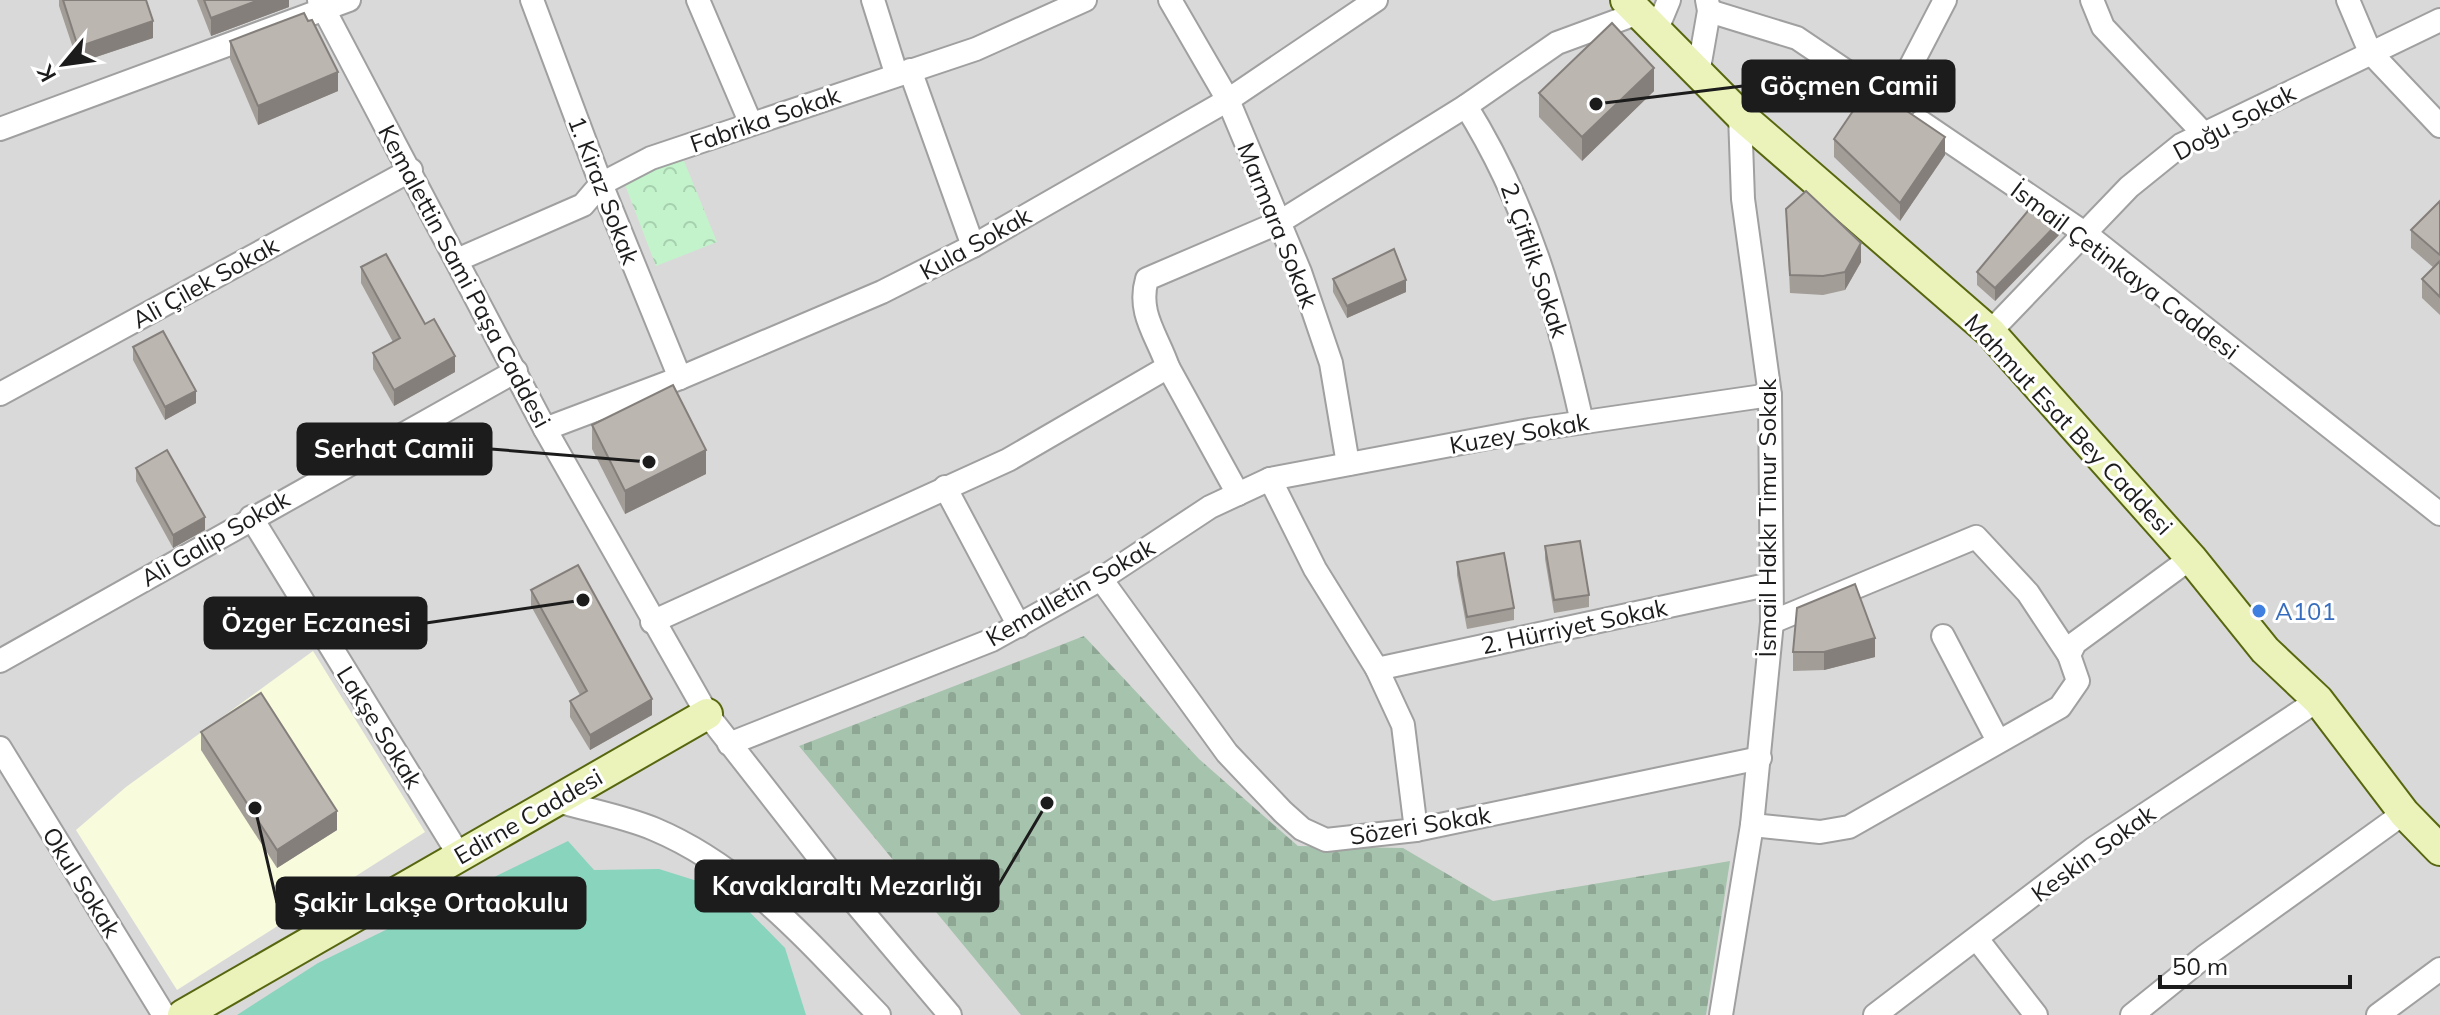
<svg xmlns="http://www.w3.org/2000/svg" width="2440" height="1015" viewBox="0 0 2440 1015" font-family="Mulish,sans-serif">
	<defs>
		<pattern id="cemetery-stones" width="16" height="16" patternUnits="userSpaceOnUse" patternTransform="scale(2)"><rect width="16" height="16" fill="#a6c3ad"/><path d="M2 7V4a2 2 0 0 1 4 0v3zM10 15v-3a2 2 0 0 1 4 0v3z" fill="#8ea794"/></pattern>
		<pattern id="park-crowns" width="20" height="18" patternUnits="userSpaceOnUse" patternTransform="scale(2)"><rect width="20" height="18" fill="#c3f3cb"/><path d="M2 6a3 3 0 1 1 6 0M12 15a3 3 0 1 1 6 0" fill="none" stroke="#a7d0ae"/></pattern>
	</defs>
	<rect width="100%" height="100%" fill="#edeae3"/>
	<rect fill="#dad9d9" x="0" y="0" width="2440" height="1015"/>
	<path fill="#f9fbdd" d="M313,651L425,832L177,990L76,830L126,787Z"/>
	<path fill="url(#cemetery-stones)" d="M1084,636L1199,759L1298,846L1403,848L1493,901L1730,861L1706,1015H1021L799,746Z"/>
	<path fill="url(#park-crowns)" d="M682,156L717,242L656,266L624,182Z"/>
	<path fill="#88d4bd" d="M568,841L594,870L659,869L729,891L785,948L806,1015H237L318,963Z"/>
	<g fill="none" stroke-linecap="round" stroke-linejoin="round">
		<g stroke="#a0a0a0" stroke-width="26">
			<g id="street">
				<path d="M319,0L545,429L707,714L846,892L950,1015"/>
				<path d="M532,0L601,184L680,378"/>
				<path d="M698,0L751,124"/>
				<path d="M873,0L896,73"/>
				<path d="M1170,0L1228,100L1300,272L1331,363L1348,464"/>
				<path d="M2092,0L2103,27L2204,134"/>
				<path d="M2348,0L2370,52L2440,126"/>
				<path d="M1709,11L1797,38L1892,102"/>
				<path d="M1657,29L1669,0"/>
				<path d="M910,70L973,246"/>
				<path d="M1698,74L1709,11L1707,0"/>
				<path d="M1892,102L1945,0"/>
				<path d="M1466,106C1529,207 1556,307 1582,422"/>
				<path d="M1921,122L2086,234L2440,514"/>
				<path d="M0,129L349,0"/>
				<path d="M457,260L583,205L601,184L651,158L976,49L1085,0"/>
				<path d="M1990,332L2129,187L2181,145L2440,20"/>
				<path d="M1168,367L1238,494"/>
				<path d="M0,394L411,170"/>
				<path d="M545,429L680,378L882,292L973,246L1228,100L1376,0"/>
				<path d="M1270,479L1315,569L1377,669L1403,725L1416,830"/>
				<path d="M945,487L1019,626"/>
				<path d="M251,517L459,855"/>
				<path d="M1101,579L1227,753L1283,812L1302,829L1326,840L1416,830L1760,758"/>
				<path d="M652,622L1008,460L1168,367C1157,335 1137,313 1147,279L1278,223L1466,106L1557,43L1641,12"/>
				<path d="M1772,622L1976,537L2028,593L2069,655"/>
				<path d="M1943,636L1998,741"/>
				<path d="M0,661L516,371"/>
				<path d="M1377,669L1771,584"/>
				<path d="M729,744L992,640L1101,579L1210,507L1270,479L1530,430L1770,395"/>
				<path d="M0,748L164,1015"/>
				<path d="M554,800C587,810 623,816 654,829C747,868 811,945 879,1015"/>
				<path d="M1752,825L1820,832L1849,827L2060,707L2078,681L2069,655L2075,643L2191,558"/>
				<path d="M1977,939L2036,1015"/>
				<path d="M1721,1015L1752,825L1772,622L1770,395L1743,199L1740,115"/>
				<path d="M1875,1015L2093,849L2318,700"/>
				<path d="M2132,1015L2204,957L2404,813"/>
				<path d="M2378,1015L2440,969"/>
			</g>
		</g>
		<g stroke="#57670f" stroke-width="34">
			<g id="secondary">
				<path d="M1626,0L1740,115L1990,332L2191,558L2265,650L2318,700L2404,813L2440,850"/>
				<path d="M183,1015L707,714"/>
			</g>
		</g>
		<use href="#street" stroke="#fff" stroke-width="22"/>
		<use href="#secondary" stroke="#ebf3bb" stroke-width="30"/>
	</g>
	<g fill="#a29d97">
		<path d="M59,0H146L153,38L78,63L59,6Z"/>
		<path d="M197,0H289V7L211,36Z"/>
		<path d="M230,41L338,91L258,125L230,59Z"/>
		<path d="M1654,91L1582,161L1539,117V93Z"/>
		<path d="M1834,139L1945,155L1900,221L1834,157Z"/>
		<path d="M2440,201V315L2422,298V279L2434,268L2411,248V230Z"/>
		<path d="M1786,209L1861,262L1845,290L1823,295L1790,293Z"/>
		<path d="M2059,235L1995,301L1977,285V272Z"/>
		<path d="M361,267L425,324L455,372L394,406L373,369V353L393,342L361,283Z"/>
		<path d="M1333,279L1406,292L1347,318L1333,292Z"/>
		<path d="M133,347L196,403L165,420L133,360Z"/>
		<path d="M592,425L706,474L625,514L592,449Z"/>
		<path d="M136,468L205,530L173,548L136,481Z"/>
		<path d="M1545,546L1589,595V607L1554,613L1545,559Z"/>
		<path d="M1457,562L1514,608V620L1467,629L1457,575Z"/>
		<path d="M531,590L652,715L590,750L570,717V701L580,695L531,606Z"/>
		<path d="M1875,638V657L1824,670L1793,671V652Z"/>
		<path d="M201,732L337,830L277,868L201,750Z"/>
	</g>
	<g fill="#847f7b">
		<path d="M259,0H289V7L211,36V18Z"/>
		<path d="M153,21V38L78,63V47Z"/>
		<path d="M1654,68V91L1582,161V137Z"/>
		<path d="M338,72V91L258,125V106Z"/>
		<path d="M1945,137V155L1900,221V203Z"/>
		<path d="M2059,222V235L1995,301V288Z"/>
		<path d="M1861,243V262L1845,290V272Z"/>
		<path d="M1406,280V292L1347,318V306Z"/>
		<path d="M455,356V372L394,406V390Z"/>
		<path d="M196,391V403L165,420V407Z"/>
		<path d="M706,450V474L625,514V491Z"/>
		<path d="M205,517V530L173,548V535Z"/>
		<path d="M1875,638V657L1824,670V652Z"/>
		<path d="M652,699V715L590,750V735Z"/>
		<path d="M337,811V830L277,868V850Z"/>
	</g>
	<g fill="#bcb6b0" stroke="#847f7b" stroke-width="2">
		<path d="M63,0H146L153,21L78,47Z"/>
		<path d="M204,0H259L211,18Z"/>
		<path d="M304,13L308,21L312,20L338,72L258,106L230,41Z"/>
		<path d="M1612,23L1654,68L1582,137L1539,93Z"/>
		<path d="M1870,86L1945,137L1900,203L1834,139Z"/>
		<path d="M1806,191L1861,243L1845,272L1823,276L1790,275L1786,209Z"/>
		<path d="M2440,201V255L2411,230Z"/>
		<path d="M2032,206L2059,222L1995,288L1977,272Z"/>
		<path d="M1394,249L1406,280L1347,306L1333,279Z"/>
		<path d="M386,254L425,324L434,319L455,356L394,390L373,353L400,338L361,267Z"/>
		<path d="M2440,261V297L2422,279Z"/>
		<path d="M163,331L196,391L165,407L133,347Z"/>
		<path d="M673,385L706,450L625,491L592,425Z"/>
		<path d="M167,450L205,517L173,535L136,468Z"/>
		<path d="M1580,541L1589,595L1554,600L1545,546Z"/>
		<path d="M1504,553L1514,608L1467,617L1457,562Z"/>
		<path d="M578,565L652,699L590,735L570,701L587,691L531,590Z"/>
		<path d="M1855,584L1875,638L1824,652H1793L1797,608Z"/>
		<path d="M261,693L337,811L277,850L201,732Z"/>
	</g>
	<circle fill="#3f7fe0" stroke="#fff" stroke-width="3" cx="2259" cy="611" r="8"/>
	<g text-anchor="middle" dominant-baseline="central" stroke-width="6" stroke-linejoin="round" paint-order="stroke">
		<g font-size="24" fill="#1c1c1c" stroke="#fff">
			<text transform="translate(765 119) rotate(-19)">Fabrika Sokak</text>
			<text transform="translate(2234 122) rotate(-28)">Doğu Sokak</text>
			<text transform="translate(604 190) rotate(69)">1. Kiraz Sokak</text>
			<text transform="translate(1278 225) rotate(68)">Marmara Sokak</text>
			<text transform="translate(975 243) rotate(-29)">Kula Sokak</text>
			<text transform="translate(1535 260) rotate(71)">2. Çiftlik Sokak</text>
			<text transform="translate(2125 270) rotate(37)">İsmail Çetinkaya Caddesi</text>
			<text transform="translate(465 276) rotate(62)">Kemalettin Sami Paşa Caddesi</text>
			<text transform="translate(205 282) rotate(-29)">Ali Çilek Sokak</text>
			<text transform="translate(2069 424) rotate(47)">Mahmut Esat Bey Caddesi</text>
			<text transform="translate(1519 433) rotate(-10)">Kuzey Sokak</text>
			<text transform="translate(1767 518) rotate(-90)">İsmail Hakkı Timur Sokak</text>
			<text transform="translate(215 538) rotate(-30)">Ali Galip Sokak</text>
			<text transform="translate(1070 592) rotate(-30)">Kemalletin Sokak</text>
			<text transform="translate(1574 626) rotate(-12)">2. Hürriyet Sokak</text>
			<text transform="translate(380 727) rotate(58)">Lakşe Sokak</text>
			<text transform="translate(528 816) rotate(-30)">Edirne Caddesi</text>
			<text transform="translate(1420 825) rotate(-9)">Sözeri Sokak</text>
			<text transform="translate(2093 853) rotate(-36)">Keskin Sokak</text>
			<text transform="translate(82 882) rotate(58)">Okul Sokak</text>
		</g>
		<g font-size="24" fill="#366cbe" stroke="#fff" text-anchor="start">
			<text x="2275" y="611">A101</text>
		</g>
	</g>
	<path fill="none" stroke="#1c1c1c" stroke-width="3" d="M1596 104L1743 86M649 462L491 449M583 600L426 623M1047 803L998 886M255 808L277 903"/>
	<g fill="#1c1c1c" stroke="#fff" stroke-width="3">
		<circle cx="1596" cy="104" r="8"/>
		<circle cx="649" cy="462" r="8"/>
		<circle cx="583" cy="600" r="8"/>
		<circle cx="1047" cy="803" r="8"/>
		<circle cx="255" cy="808" r="8"/>
	</g>
	<g fill="#1c1c1c" stroke="#1c1c1c" stroke-width="3">
		<rect x="1743" y="61" width="211" height="50" rx="8"/>
		<rect x="298" y="424" width="193" height="50" rx="8"/>
		<rect x="205" y="598" width="221" height="50" rx="8"/>
		<rect x="696" y="861" width="302" height="50" rx="8"/>
		<rect x="277" y="878" width="308" height="50" rx="8"/>
	</g>
	<g font-size="26" text-anchor="middle" font-weight="bold" fill="#fff">
		<text x="1849" y="95">Göçmen Camii</text>
		<text x="394" y="458">Serhat Camii</text>
		<text x="316" y="632">Özger Eczanesi</text>
		<text x="847" y="895">Kavaklaraltı Mezarlığı</text>
		<text x="431" y="912">Şakir Lakşe Ortaokulu</text>
	</g>
	<g transform="translate(64 64) rotate(241)" stroke="#ffffff" stroke-width="6" paint-order="stroke">
	<path d="M0-6L14 30L0 20L-14 30Z" fill="#1c1c1c"/>
	<text y="-12" font-size="22" font-weight="bold" text-anchor="middle" fill="#1c1c1c">K</text>
	</g>
	<path d="M2160 975v12h190v-12" fill="none" stroke="#1c1c1c" stroke-width="4"/>
	<text x="2172" y="975" font-size="24" fill="#1c1c1c" stroke="#ffffff" stroke-width="6" paint-order="stroke">50 m</text>
</svg>
